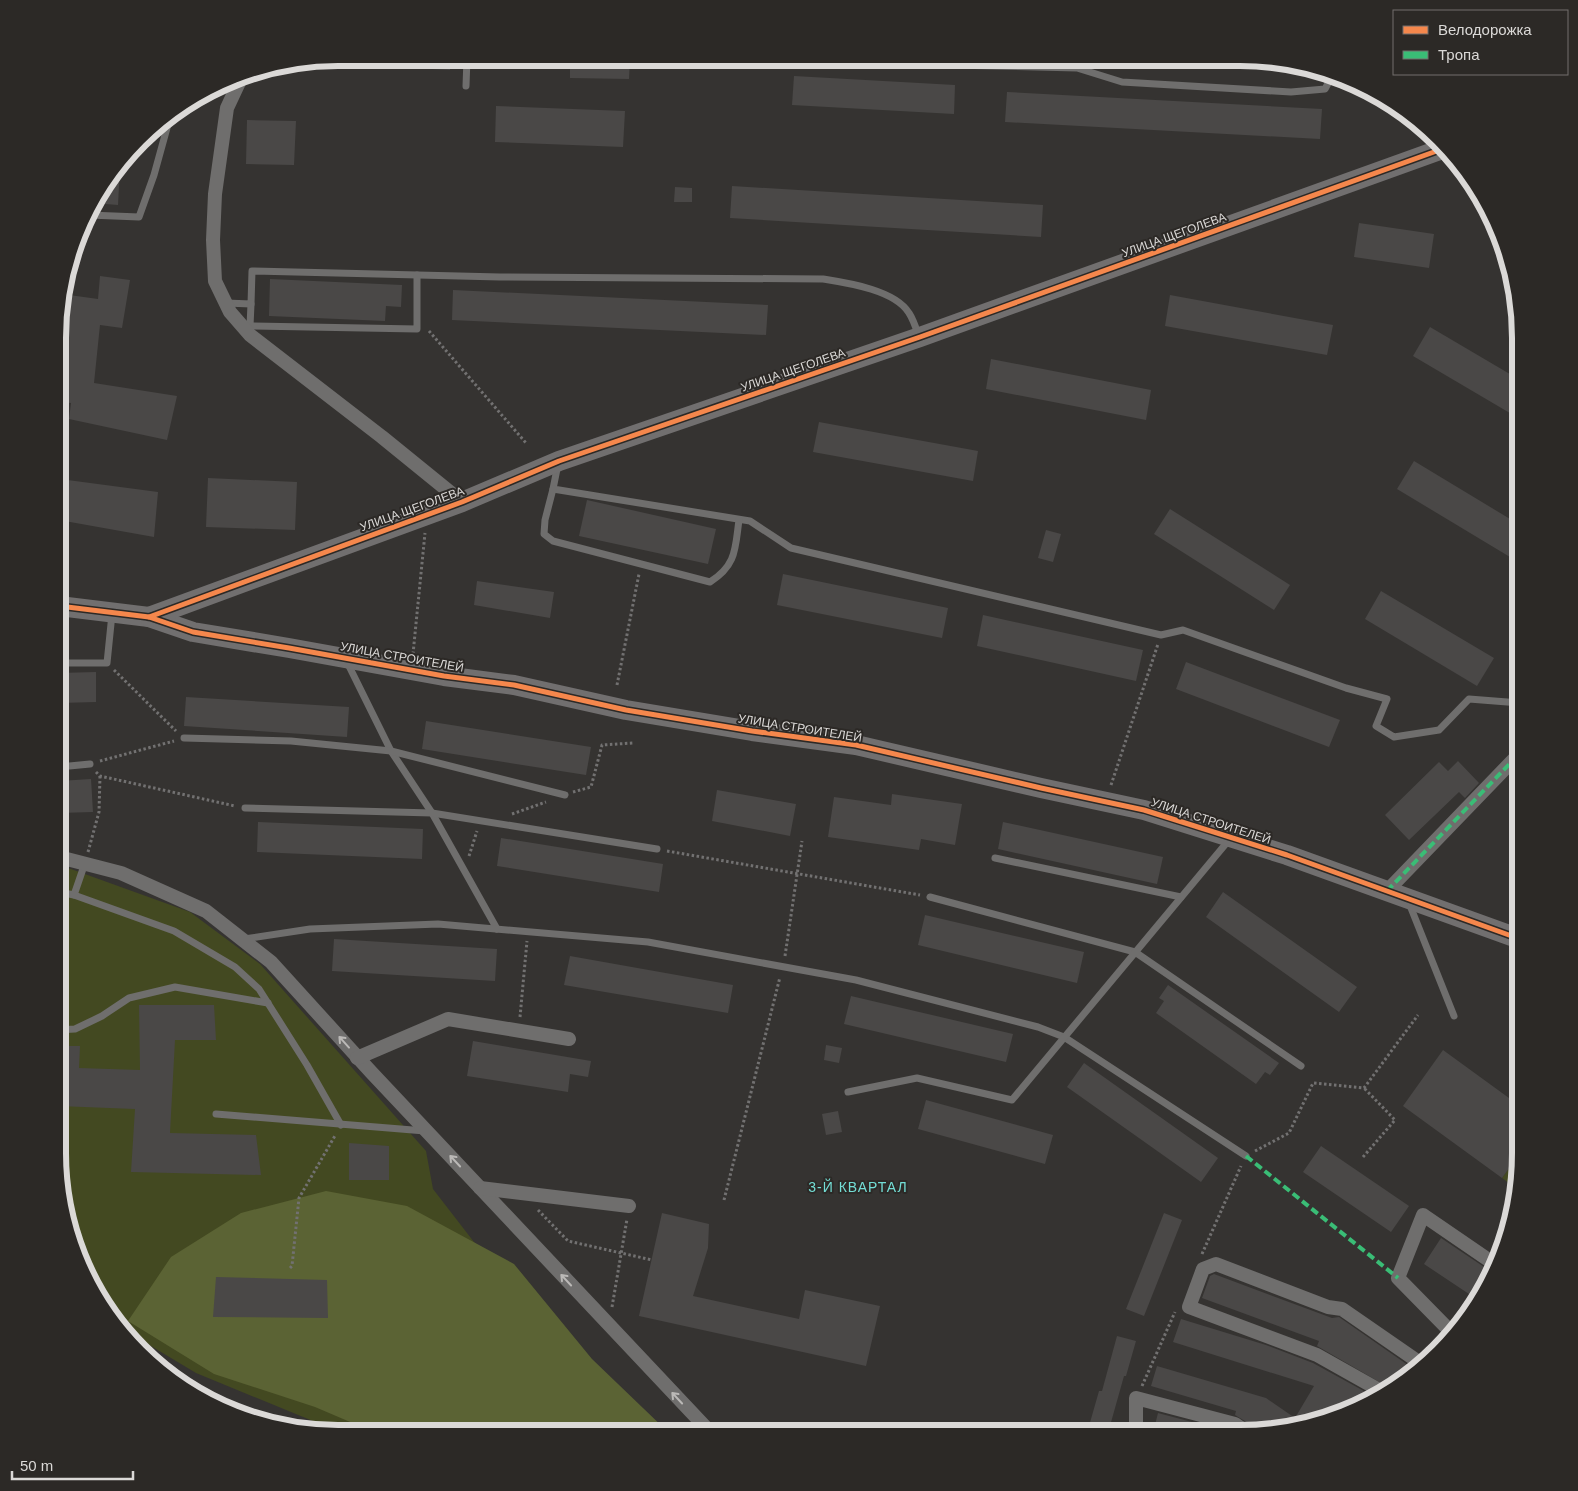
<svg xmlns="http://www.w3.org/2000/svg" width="1578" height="1491" viewBox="0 0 1578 1491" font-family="Helvetica,sans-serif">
	<rect width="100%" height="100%" fill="#353331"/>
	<g fill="#434921">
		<path d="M59,867L71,869L190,912L260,964L426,1151L433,1189L542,1330L510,1433H342L196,1373L121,1328L79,1260L58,1171Z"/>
		<path d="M1520,1153L1517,1189L1502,1178Z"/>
	</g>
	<path fill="#5b6334" d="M326,1191L407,1206L514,1264L592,1359L669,1433H376L315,1407L214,1374L128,1321L171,1257L241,1213Z"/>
	<g fill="#4a4847">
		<path d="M414,58H451L450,70L414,68Z"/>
		<path d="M570,58H630L629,79L570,78Z"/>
		<path d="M794,76L955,85L954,114L792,105Z"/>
		<path d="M1007,92L1322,109L1320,139L1005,122Z"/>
		<path d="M496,106L625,111L623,147L495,142Z"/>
		<path d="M247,120L296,121L294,165L246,164Z"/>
		<path d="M120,167L118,205L93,203L95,198Z"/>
		<path d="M732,186L1043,205L1041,237L730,218Z"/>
		<path d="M675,187L692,188V202H674Z"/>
		<path d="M1359,223L1434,234L1429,268L1354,257Z"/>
		<path d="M100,276L130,280L122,328L100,325L94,383L177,396L167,440L69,419L71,403L60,402V301L62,294L98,299Z"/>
		<path d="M270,279L402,285L401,307L386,306L385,321L269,316Z"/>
		<path d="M453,290L768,305L766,335L452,320Z"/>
		<path d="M1170,295L1333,325L1327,355L1165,326Z"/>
		<path d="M1430,327L1520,380V419L1413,356Z"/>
		<path d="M991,359L1151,390L1146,420L986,389Z"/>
		<path d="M819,422L978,451L973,481L813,452Z"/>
		<path d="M1414,461L1520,525V541L1510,557L1397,489Z"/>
		<path d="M208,478L297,482L295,530L206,527Z"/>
		<path d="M60,479L158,492L154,537L59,520Z"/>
		<path d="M587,500L716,529L708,564L579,536Z"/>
		<path d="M1170,509L1290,585L1274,610L1154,534Z"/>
		<path d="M1046,530L1061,534L1053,562L1038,558Z"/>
		<path d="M783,574L948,608L942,638L777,605Z"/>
		<path d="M477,581L554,592L550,618L474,605Z"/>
		<path d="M1381,591L1494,658L1477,686L1365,619Z"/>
		<path d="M983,615L1143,650L1136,681L977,646Z"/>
		<path d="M1186,662L1340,720L1329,747L1176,689Z"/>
		<path d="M96,672V702L59,703V673Z"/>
		<path d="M186,697L349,707L347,737L184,726Z"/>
		<path d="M426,721L591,747L586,775L422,749Z"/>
		<path d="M1458,761L1479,783L1465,798L1459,792L1409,840L1385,815L1439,762L1448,771Z"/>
		<path d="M91,779L93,812L59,813V781Z"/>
		<path d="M717,790L796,804L790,836L712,821Z"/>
		<path d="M892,794L962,804L955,845L921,839L919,850L828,837L834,797L891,805Z"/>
		<path d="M258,822L423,829L422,859L257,852Z"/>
		<path d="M1003,822L1163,857L1157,884L998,849Z"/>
		<path d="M501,838L663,864L659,892L497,866Z"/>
		<path d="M1223,892L1357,987L1339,1012L1206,917Z"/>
		<path d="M925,915L1084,952L1077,983L918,945Z"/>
		<path d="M334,939L497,949L495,981L332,971Z"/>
		<path d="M570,956L733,985L728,1013L564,985Z"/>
		<path d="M1168,985L1279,1063L1270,1075L1265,1072L1256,1084L1156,1013L1164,1001L1159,998Z"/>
		<path d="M851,996L1013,1034L1006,1062L844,1024Z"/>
		<path d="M139,1005H214L216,1040H175L170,1133L256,1135L261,1175L131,1172L135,1109L58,1106V1046H80L79,1068L140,1070Z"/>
		<path d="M473,1041L591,1061L588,1077L570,1074L568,1092L467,1076Z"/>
		<path d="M826,1045L842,1048L839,1063L824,1060Z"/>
		<path d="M1443,1050L1520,1106V1153L1502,1178L1403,1106Z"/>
		<path d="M1084,1063L1218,1158L1201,1182L1067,1087Z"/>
		<path d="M926,1100L1053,1135L1045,1164L918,1129Z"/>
		<path d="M838,1111L842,1132L826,1135L822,1114Z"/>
		<path d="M349,1143L389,1146V1180H349Z"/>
		<path d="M1321,1146L1409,1206L1391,1232L1303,1172Z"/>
		<path d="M662,1213L709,1224L708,1248L693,1296L799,1319L805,1290L880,1306L866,1366L639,1316Z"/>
		<path d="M1164,1213L1182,1220L1144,1316L1126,1309Z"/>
		<path d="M1441,1238L1493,1273L1475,1298L1424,1264Z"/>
		<path d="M1214,1274L1332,1318L1339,1317L1415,1370L1388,1387L1317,1346L1319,1341L1202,1298L1210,1276Z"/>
		<path d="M216,1277L327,1280L328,1318L213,1317Z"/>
		<path d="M1181,1319L1266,1345L1313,1363L1373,1396L1347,1412L1257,1433L1253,1426L1235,1415L1236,1411L1151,1386L1157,1366L1266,1398L1295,1418L1314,1386L1173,1342Z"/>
		<path d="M1117,1336L1136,1341L1126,1376H1124L1108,1433H1087L1099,1391H1102Z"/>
		<path d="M1158,1413L1222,1430V1433H1153Z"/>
	</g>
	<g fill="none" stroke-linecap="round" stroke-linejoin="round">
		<g stroke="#727171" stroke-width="3" stroke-dasharray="2.5 2.5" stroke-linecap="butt">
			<path d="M429,331L526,443"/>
			<path d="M413,654L425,533"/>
			<path d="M114,670L176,731"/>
			<path d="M617,685L639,574"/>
			<path d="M100,761L174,741"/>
			<path d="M96,772L100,776L235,806"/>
			<path d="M1111,785L1158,644"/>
			<path d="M573,792L591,787L602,745L633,743"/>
			<path d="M512,814L546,802"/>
			<path d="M667,851L920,895"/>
			<path d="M88,852L99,812L100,776"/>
			<path d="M469,856L477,831"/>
			<path d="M785,956L802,841"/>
			<path d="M520,1017L527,941"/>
			<path d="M1255,1151L1289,1133L1313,1083L1364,1088L1418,1015"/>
			<path d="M1363,1157L1395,1120L1364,1088"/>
			<path d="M724,1200L780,977"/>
			<path d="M538,1210L568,1241L652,1260"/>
			<path d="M1202,1254L1241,1166"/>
			<path d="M290,1268L292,1266L299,1198L336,1134"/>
			<path d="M612,1307L627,1219"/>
			<path d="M1142,1386L1175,1312"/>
		</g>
		<g stroke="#6f6e6d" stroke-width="7">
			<path d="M777,58V61L1077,68L1122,82L1291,92L1325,89L1331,78"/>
			<path d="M1352,83L1391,107"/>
			<path d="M226,85L236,86"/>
			<path d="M466,86L467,58"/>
			<path d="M1449,151L1458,164"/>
			<path d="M89,215L139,217L154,175L170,117"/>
			<path d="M226,303L251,304L252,271L500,277L823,279C848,283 895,290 909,313C913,319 916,328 918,334"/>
			<path d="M251,304L250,326L417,329V275"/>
			<path d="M558,464L553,489L750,521L791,548L1161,635L1183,630L1346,688L1387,699L1376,726L1394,737L1439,730L1469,699L1520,703"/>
			<path d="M553,489L545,520L544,534L553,541L710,582C737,565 735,548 739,520"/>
			<path d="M347,662L391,751L432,813L497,929"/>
			<path d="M59,663H107L112,614"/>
			<path d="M184,738L291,741L391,751L565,795"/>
			<path d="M59,767L90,764"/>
			<path d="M245,808L432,813L657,849"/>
			<path d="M995,858L1181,897"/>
			<path d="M59,892L74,895L85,863"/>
			<path d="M74,895L174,931L235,967L259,989L307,1065L341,1125"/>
			<path d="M930,897L1135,952L1301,1066"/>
			<path d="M1409,903L1454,1016"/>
			<path d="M244,939L310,929L438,924L648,942L856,980L1038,1027L1064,1037L1246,1156"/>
			<path d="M58,1030L75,1029L102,1016L129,998L175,987L268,1003"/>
			<path d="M848,1092L917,1078L1012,1100L1229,840"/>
			<path d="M216,1114L425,1131"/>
		</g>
		<g stroke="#6f6e6d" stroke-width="14">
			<path d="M242,76L227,108L215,194L213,240L215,281L230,312L250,335L382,437L462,502"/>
			<path d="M59,857L121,873L206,911L271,962L371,1072L711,1433"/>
			<path d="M1387,891L1520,753"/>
			<path d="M357,1058L448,1019L569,1039"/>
			<path d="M480,1188L629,1206"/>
			<path d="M1450,1331L1398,1278L1423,1215L1496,1265"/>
			<path d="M1381,1391L1317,1355L1189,1307L1203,1269L1216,1264L1328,1307L1342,1309L1423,1365"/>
			<path d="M1136,1433V1398L1235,1424L1248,1433"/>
		</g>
		<g stroke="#716f6f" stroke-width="20">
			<path d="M59,606L149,617L193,632L289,648L444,676L514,685L626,710L752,731L856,745L1041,788L1144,810L1287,855L1520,939"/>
			<path d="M149,617L462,502L559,461L920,337L1445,148"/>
		</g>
		<g stroke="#3abd76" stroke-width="4" stroke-dasharray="8 4" stroke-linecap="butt">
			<path d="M1387,891L1520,753"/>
			<path d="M1246,1156L1398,1278"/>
		</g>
		<g stroke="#2c2926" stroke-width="8">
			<g id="cycleway">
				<path d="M59,606L149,617L193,632L289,648L444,676L514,685L626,710L752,731L856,745L1041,788L1144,810L1287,855L1520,939"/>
				<path d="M149,617L462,502L559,461L920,337L1445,148"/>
			</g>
		</g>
		<use href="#cycleway" stroke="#f5874c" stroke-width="5"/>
	</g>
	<defs><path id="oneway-shaft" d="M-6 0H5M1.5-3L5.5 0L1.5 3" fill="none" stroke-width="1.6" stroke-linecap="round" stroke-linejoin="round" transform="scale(1.25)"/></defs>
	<g stroke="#bbb9b7">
		<use href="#oneway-shaft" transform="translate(344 1042) rotate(-132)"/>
		<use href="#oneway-shaft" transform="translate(455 1161) rotate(-133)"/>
		<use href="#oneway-shaft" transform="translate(566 1280) rotate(-133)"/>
		<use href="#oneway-shaft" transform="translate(677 1398) rotate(-133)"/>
	</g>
	<g text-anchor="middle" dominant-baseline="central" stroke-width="4" stroke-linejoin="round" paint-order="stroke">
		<g font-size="12" fill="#dbd9d7" stroke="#2c2926">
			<text transform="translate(1174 235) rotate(-20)">УЛИЦА ЩЕГОЛЕВА</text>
			<text transform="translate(793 370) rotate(-19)">УЛИЦА ЩЕГОЛЕВА</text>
			<text transform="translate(412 509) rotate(-20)">УЛИЦА ЩЕГОЛЕВА</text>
			<text transform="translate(402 657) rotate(10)">УЛИЦА СТРОИТЕЛЕЙ</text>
			<text transform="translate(800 728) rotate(9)">УЛИЦА СТРОИТЕЛЕЙ</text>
			<text transform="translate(1211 821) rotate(18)">УЛИЦА СТРОИТЕЛЕЙ</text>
		</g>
		<g font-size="14" letter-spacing="1" fill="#73ddd5" stroke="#2c2926">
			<text x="858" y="1187">3-Й КВАРТАЛ</text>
		</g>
	</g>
	<path d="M0 0H1578V1491H0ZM338 66H1240A272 272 0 0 1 1512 338V1153A272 272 0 0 1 1240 1425H338A272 272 0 0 1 66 1153V338A272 272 0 0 1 338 66Z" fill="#2c2926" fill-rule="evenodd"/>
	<path fill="none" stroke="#dbd9d7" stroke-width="6" d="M338 66H1240A272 272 0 0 1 1512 338V1153A272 272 0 0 1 1240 1425H338A272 272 0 0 1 66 1153V338A272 272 0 0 1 338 66Z"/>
	<rect x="1393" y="10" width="175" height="65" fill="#2c2926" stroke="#726f6d"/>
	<rect x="1403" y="26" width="25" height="8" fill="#f5874c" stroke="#726f6d"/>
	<text x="1438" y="35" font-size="15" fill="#dbd9d7">Велодорожка</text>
	<rect x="1403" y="51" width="25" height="8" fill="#3abd76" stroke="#726f6d"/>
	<text x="1438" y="60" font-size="15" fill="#dbd9d7">Тропа</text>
	<path d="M12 1471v8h121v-8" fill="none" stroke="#dbd9d7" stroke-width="2.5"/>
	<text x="20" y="1471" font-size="15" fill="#dbd9d7" stroke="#2c2926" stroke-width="4" paint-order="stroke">50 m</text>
</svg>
